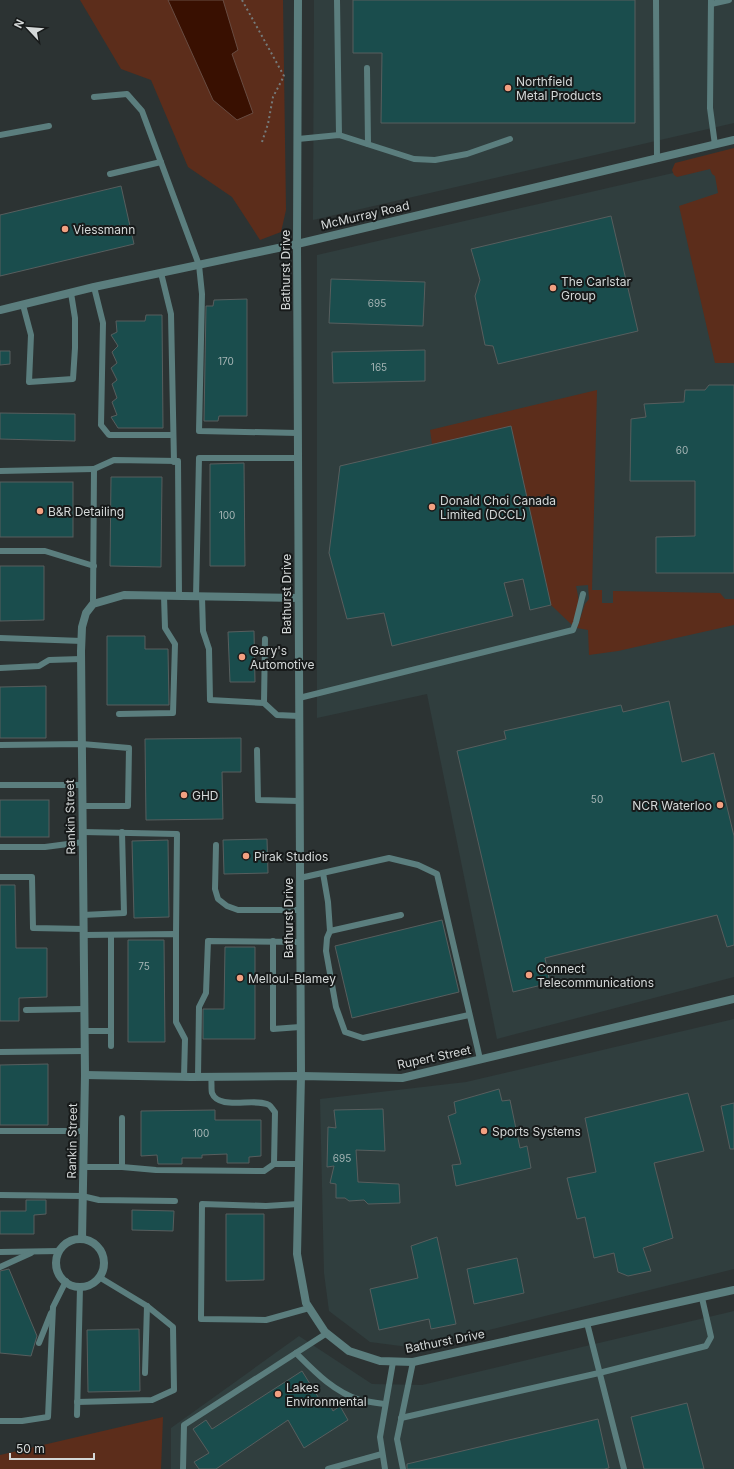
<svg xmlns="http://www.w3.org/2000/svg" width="734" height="1469" viewBox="0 0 734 1469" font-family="Inter,sans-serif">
	<rect width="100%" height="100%" fill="#2c3333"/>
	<g fill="#303e3e">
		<path d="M314,0H734V123L313,220Z"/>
		<path d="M734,159V977L497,1039L427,694L317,718V255Z"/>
		<path d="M734,1019V1269L416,1348L370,1342L329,1311L324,1273L320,1099L466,1082Z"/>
		<path d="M734,1311V1469H171V1428L299,1336L372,1384L422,1385Z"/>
	</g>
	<g fill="#5c2d1b">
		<path d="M80,0H283L286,210L281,232L260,240L232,197L188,167L151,80L121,69Z"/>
		<path d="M734,148V363H715L679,206L718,193L715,176L712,174L710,169L677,177L674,175L672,170L675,163Z"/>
		<path d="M597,390L592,590H602V603H613V591L720,593L725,599H734V625L618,651L589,655L588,630L577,628L585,604L589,599L588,585L576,586C580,604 580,608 572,625L551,605L511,426L432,444L430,430Z"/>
		<path d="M163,1417L161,1469H0V1455Z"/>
	</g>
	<path fill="#391001" stroke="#684c42" d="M168,0H223L238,50L232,54L253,113L237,120L213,100Z"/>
	<g fill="#1a4d4d" stroke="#575e5e">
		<path d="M353,0H635V123H381L382,53H353Z"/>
		<path d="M121,186L134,244L0,276V215Z"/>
		<path d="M611,216L638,331L498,364L493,346L485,345L475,296L480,280L471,249Z"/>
		<path d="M331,279L425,282L423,326L329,323Z"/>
		<path d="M247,299V416H219L218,421H204L206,306H213L214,300Z"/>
		<path d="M146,315H162L163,428H118L111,417L117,415L112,402L117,398L112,384L117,380L111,368L117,363L112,352L118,346L111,335L117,332L116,321H145Z"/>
		<path d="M425,350V381L333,383L332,352Z"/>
		<path d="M0,351H10V364L0,365Z"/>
		<path d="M709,385H734V573H656V537L695,536V481H630L631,419L646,417L644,404L684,402L685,390H705Z"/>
		<path d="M0,413L75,414V441L0,439Z"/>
		<path d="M511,426L551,605L530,610L523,579L504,583L513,616L392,646L384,613L347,619L329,553L340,466Z"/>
		<path d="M244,463L245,566H210V464Z"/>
		<path d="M111,477H162L161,567L110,566Z"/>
		<rect x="0" y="482" width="73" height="55"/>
		<path d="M0,566H44V620L0,621Z"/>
		<path d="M254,631L255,682H230L228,632Z"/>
		<path d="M107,636H145V649H168L169,705H107Z"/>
		<path d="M46,686V738H0V687Z"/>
		<path d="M669,701L682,762L714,753L734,836V945L727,947L717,915L545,958L550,983L513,992L457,751L506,739L504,731L621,705L623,712Z"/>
		<path d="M241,738V772H222L223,819L146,820L145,739Z"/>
		<rect x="0" y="800" width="49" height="37"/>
		<path d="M267,839L268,873L224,874L223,840Z"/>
		<path d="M168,840L169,917L134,918L132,841Z"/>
		<path d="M0,885H15L16,948H47V997L19,998V1021H0Z"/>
		<path d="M442,920L459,992L352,1018L335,946Z"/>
		<path d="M128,940H164L165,1042H128Z"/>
		<path d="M225,947H255V1039H203V1009H224Z"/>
		<path d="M48,1064V1125H0V1065Z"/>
		<path d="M499,1089L502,1101L510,1100L520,1148L527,1146L531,1168L456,1186L452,1165L461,1164L448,1116L456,1113L454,1102Z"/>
		<path d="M688,1093L704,1151L654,1163L673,1238L643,1248L651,1271L628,1276L618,1272L614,1253L594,1258L585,1217L577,1219L567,1178L596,1172L585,1118Z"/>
		<path d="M734,1103V1149H730L721,1106Z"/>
		<path d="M383,1109L385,1151L356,1150L358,1182L399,1184L400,1203L368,1204L364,1200L349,1201L345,1198H336V1184L330,1183L334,1166L327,1167L328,1127L336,1128L334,1110Z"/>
		<path d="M215,1110V1120H261V1156L249,1157V1163H227V1154L202,1155V1158H182V1164H158L157,1155L141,1156V1111Z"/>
		<path d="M26,1200H46V1214L34,1215V1234H0V1211H26Z"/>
		<path d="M132,1210L174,1211L173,1231L132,1230Z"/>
		<path d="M226,1214H264V1280L226,1281Z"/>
		<path d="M437,1237L456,1324L431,1329L429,1319L379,1330L370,1289L418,1278L411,1246Z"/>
		<path d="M517,1258L524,1293L474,1304L467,1269Z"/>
		<path d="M9,1269L37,1336L31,1356L0,1353V1271Z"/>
		<path d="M139,1329L140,1391L88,1392L87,1330Z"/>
		<path d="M302,1371L320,1400L326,1397L333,1411L340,1406L348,1420L304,1448L288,1420L216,1469H199L194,1462L209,1453L193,1429L206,1420L212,1429Z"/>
		<path d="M687,1403L704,1469H644L631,1417Z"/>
		<path d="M598,1419L609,1468L604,1469H407V1464Z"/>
	</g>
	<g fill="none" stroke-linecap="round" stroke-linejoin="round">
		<path stroke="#757b7b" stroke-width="2" stroke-dasharray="2 3" stroke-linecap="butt" d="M242,0L284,76L273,97L268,124L262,142"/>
		<g stroke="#5b7e7e" stroke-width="6">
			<path d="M337,0L339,135"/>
			<path d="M656,0L657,159"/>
			<path d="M711,0L710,108L715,145"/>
			<path d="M711,4L729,0"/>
			<path d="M367,68L368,144"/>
			<path d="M94,97L127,94L142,111L199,265L202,294L199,431L298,433"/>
			<path d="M0,135L49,126"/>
			<path d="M298,139L339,135L414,159L435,160L467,154L510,139"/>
			<path d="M110,174L161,162"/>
			<path d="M161,273L171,314L174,462"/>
			<path d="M94,287L103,323L101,425L109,435H173"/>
			<path d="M23,305L31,335L29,382L73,379L75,348V318L71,293"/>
			<path d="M0,471L94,469"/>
			<path d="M0,551H45L94,566"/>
			<path d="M196,597L199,458H298"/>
			<path d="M202,597L203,631L209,649L210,700L264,703L277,715L299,716"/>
			<path d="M93,604L94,469L114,460L178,461L179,596"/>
			<path d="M0,638L82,641"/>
			<path d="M0,668L39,666L49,660L81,659"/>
			<path d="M299,698L573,630L576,622L583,594"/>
			<path d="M264,703L265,639"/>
			<path d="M119,714L173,713L175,644L165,628L164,596"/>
			<path d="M0,745L82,744L129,748L128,806H82"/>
			<path d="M257,750L258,800L299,801"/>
			<path d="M0,785H82"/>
			<path d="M83,832L177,834L176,934"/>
			<path d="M216,845L215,889L218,899L227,906L238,910H300"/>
			<path d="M0,847H45L83,842"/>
			<path d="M323,873L328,902L330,931L327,938L326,951L336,1007L345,1032L363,1038L469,1015"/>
			<path d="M0,877H32L33,928L84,929"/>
			<path d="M300,878L389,858L418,865L437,874L480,1059"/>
			<path d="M83,915L124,913L122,832"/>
			<path d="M330,931L401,915"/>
			<path d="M84,935L176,934V1022L185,1039L184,1077"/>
			<path d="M111,935V1046"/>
			<path d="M273,941V1029L300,1027"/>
			<path d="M26,1010L84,1009"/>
			<path d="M84,1031H111"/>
			<path d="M0,1052L85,1051"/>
			<path d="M198,1077L199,1007L206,993L208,941L300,942"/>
			<path d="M211,1077C212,1082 211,1089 212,1093C219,1111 255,1097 269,1105C271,1106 273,1110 275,1112L274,1164"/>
			<path d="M122,1118V1167"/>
			<path d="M0,1131H84"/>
			<path d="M83,1167H122L156,1170L264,1171L274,1164H299"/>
			<path d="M0,1195L82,1196L99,1200L175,1201"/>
			<path d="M298,1204L266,1206L202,1204L201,1319L266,1320L309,1308"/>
			<path d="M0,1252L59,1251"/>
			<path d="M0,1267L31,1253"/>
			<path d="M587,1323L624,1469"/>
			<path d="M39,1343L51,1313"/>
			<path d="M296,1353C315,1372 334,1392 360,1400C368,1402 377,1403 385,1404"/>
			<path d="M145,1373L147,1306"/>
			<path d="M77,1402L152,1400L174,1390L173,1327L147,1306L99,1277"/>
			<path d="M77,1415L80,1287"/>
			<path d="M401,1418L599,1373L706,1346L711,1337L702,1298"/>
			<path d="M0,1421H22L48,1417L53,1307L66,1281"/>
			<path d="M183,1469L184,1425L327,1333"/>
			<path d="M328,1469L382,1454"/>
			<path d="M385,1469L380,1437L393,1362"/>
			<path d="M403,1469L397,1439L413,1362"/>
		</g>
		<g stroke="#5b7e7e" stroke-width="8">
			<path d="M298,0L297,244L301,1076L297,1254L306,1303L325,1332L349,1351L380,1361L413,1362L734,1290"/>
			<path d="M0,310L94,287L297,244L734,140"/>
			<path d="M85,1075L191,1077L301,1076L402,1078L734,999"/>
			<path d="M82,1239L85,1075L81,651L82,627L86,613L93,604L124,595L298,598"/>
			<circle cx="80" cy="1263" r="24"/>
		</g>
	</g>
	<g fill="#f2a081" stroke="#171a1a" stroke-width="1.5">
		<circle cx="508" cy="88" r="4"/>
		<circle cx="65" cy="229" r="4"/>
		<circle cx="553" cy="288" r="4"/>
		<circle cx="432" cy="507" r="4"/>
		<circle cx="40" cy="511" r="4"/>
		<circle cx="242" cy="657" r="4"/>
		<circle cx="184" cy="795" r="4"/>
		<circle cx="720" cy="805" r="4"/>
		<circle cx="246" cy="856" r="4"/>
		<circle cx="529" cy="975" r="4"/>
		<circle cx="240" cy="978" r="4"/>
		<circle cx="484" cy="1131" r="4"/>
		<circle cx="278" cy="1394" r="4"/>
	</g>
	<g text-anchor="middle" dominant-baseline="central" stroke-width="4" stroke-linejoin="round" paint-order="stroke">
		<g font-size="10" fill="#a6b5b5">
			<text x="377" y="303">695</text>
			<text x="226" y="361">170</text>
			<text x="379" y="367">165</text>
			<text x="682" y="450">60</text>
			<text x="227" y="515">100</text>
			<text x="597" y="799">50</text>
			<text x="144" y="966">75</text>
			<text x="201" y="1133">100</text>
			<text x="342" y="1158">695</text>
		</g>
		<g font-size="12" fill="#d4d8d8" stroke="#171a1a" text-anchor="start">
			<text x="516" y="81">Northfield<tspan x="516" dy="14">Metal Products</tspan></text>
			<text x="73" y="229">Viessmann</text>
			<text x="561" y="281">The Carlstar<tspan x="561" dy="14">Group</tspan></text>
			<text x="440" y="500">Donald Choi Canada<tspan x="440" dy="14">Limited (DCCL)</tspan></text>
			<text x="48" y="511">B&amp;R Detailing</text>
			<text x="250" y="650">Gary's<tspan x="250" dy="14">Automotive</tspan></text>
			<text x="192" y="795">GHD</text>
			<text x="712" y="805" text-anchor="end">NCR Waterloo</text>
			<text x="254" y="856">Pirak Studios</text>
			<text x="537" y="968">Connect<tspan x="537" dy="14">Telecommunications</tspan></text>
			<text x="248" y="978">Melloul-Blamey</text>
			<text x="492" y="1131">Sports Systems</text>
			<text x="286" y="1387">Lakes<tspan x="286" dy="14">Environmental</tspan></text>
		</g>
		<g font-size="12" fill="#d4d8d8" stroke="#171a1a">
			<text transform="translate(365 215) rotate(-13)">McMurray Road</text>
			<text transform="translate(285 270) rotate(-90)">Bathurst Drive</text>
			<text transform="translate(286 594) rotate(-90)">Bathurst Drive</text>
			<text transform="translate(70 817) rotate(-91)">Rankin Street</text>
			<text transform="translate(288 918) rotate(-90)">Bathurst Drive</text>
			<text transform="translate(434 1057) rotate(-12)">Rupert Street</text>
			<text transform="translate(72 1141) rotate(-89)">Rankin Street</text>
			<text transform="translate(445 1341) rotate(-11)">Bathurst Drive</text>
		</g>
	</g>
	<g transform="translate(28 28) rotate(296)" stroke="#171a1a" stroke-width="3" paint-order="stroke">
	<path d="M0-3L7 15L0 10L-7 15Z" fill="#d4d8d8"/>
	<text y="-6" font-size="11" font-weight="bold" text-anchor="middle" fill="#d4d8d8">N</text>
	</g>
	<path d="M10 1453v6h84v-6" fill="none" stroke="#d4d8d8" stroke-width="2"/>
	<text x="16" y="1453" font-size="12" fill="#d4d8d8" stroke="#171a1a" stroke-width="3" paint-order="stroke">50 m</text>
</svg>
